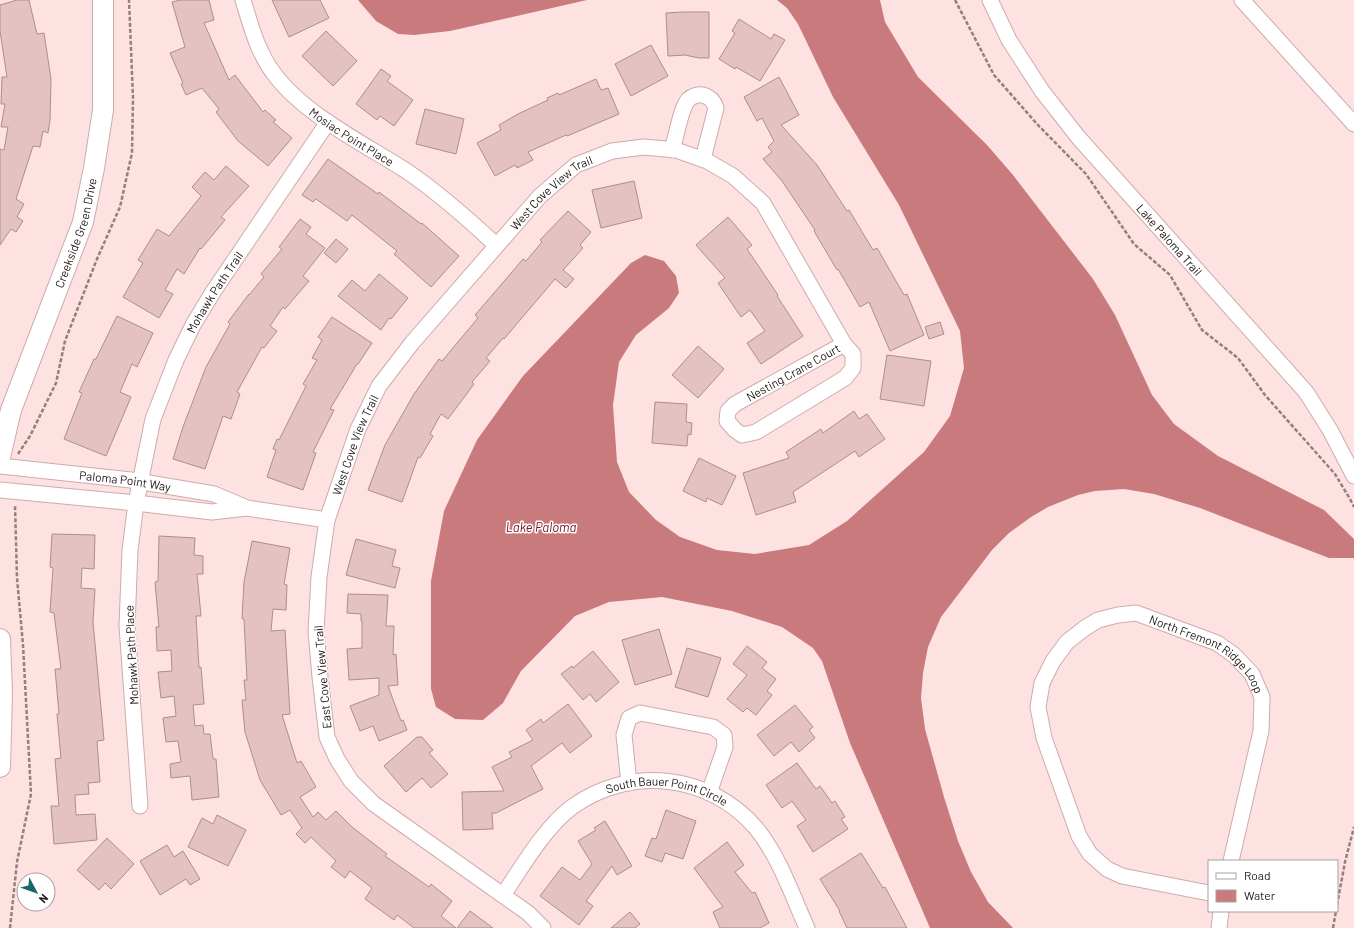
<svg xmlns="http://www.w3.org/2000/svg" width="1354" height="928" viewBox="0 0 1354 928" font-family="Barlow,sans-serif">
	<rect width="100%" height="100%" fill="#fee1e1"/>
	<g fill="#c97a7c">
		<path d="M358,0H587L450,31L414,35L398,34L376,21Z"/>
		<path d="M777,0H880L885,22L918,77L987,145L1013,175L1093,279L1115,315L1152,395L1174,424L1218,456L1324,510L1354,539V558H1329L1200,508L1154,494L1124,489L1095,491L1078,495L1048,507L1031,517L1009,533L992,550L941,617L928,647L923,673L921,698L925,729L944,797L958,841L971,872L988,902L1013,928H930L850,743L822,661L813,648L782,627L732,611L662,597L609,602L575,616L521,671L503,703L483,720L455,719L436,707L431,689V581L444,511L477,440L523,376L631,263L645,255L664,261L676,276L679,293L669,308L636,335L619,362L613,405L617,462L629,492L656,520L680,537L717,550L755,554L809,545L847,521L915,460L924,452L950,416L964,368L960,331L899,205L833,97L798,24L787,8Z"/>
	</g>
	<g fill="#e4c2c2" stroke="#ad8d8d">
		<path d="M17,0H29L37,34L44,33L51,79L50,120L48,133L43,131L40,147L33,146L16,199L24,204L17,217L23,221L16,232L11,229L0,245V149L4,150L8,127H1L5,104H1L2,77H7L0,31V5Z"/>
		<path d="M181,0H209L214,20L204,23L229,80L235,75L263,112L265,110L276,120L273,122L292,138L268,166L238,141L216,112L219,109L202,88L186,95L181,84L183,83L170,53L185,47L172,2Z"/>
		<path d="M272,0H320L329,18L289,37Z"/>
		<path d="M683,12H709V58H699L685,55L668,56L666,13Z"/>
		<path d="M739,19L771,39L774,34L785,40L760,81L736,67L735,69L719,59L735,33L732,31Z"/>
		<path d="M326,31L357,61L333,86L302,56Z"/>
		<path d="M651,45L668,76L631,96L615,64Z"/>
		<path d="M381,69L391,76L387,81L413,100L394,126L380,116L377,120L356,104Z"/>
		<path d="M779,77L799,115L781,125L817,165L847,211L849,210L873,250L877,248L904,295L907,294L924,335L890,351L869,302L860,307L838,269L837,270L814,231L815,230L782,181L763,159L772,152L768,147L774,141L762,118L757,121L744,97Z"/>
		<path d="M596,79L601,90L608,88L619,114L567,136L566,135L528,152L533,160L517,168L515,165L495,176L477,143L501,130L499,125L518,114L548,100L547,98L558,93L559,95Z"/>
		<path d="M425,109L464,119L456,154L416,144Z"/>
		<path d="M328,159L378,194L379,192L421,224L422,223L459,256L431,287L394,254L397,251L352,215L347,221L316,199L313,202L302,195Z"/>
		<path d="M226,166L249,186L221,217L225,220L201,249L200,248L184,274L177,269L165,290L173,294L159,318L123,297L143,263L138,260L157,229L169,236L201,196L192,187L205,172L214,180Z"/>
		<path d="M634,181L642,218L601,228L592,190Z"/>
		<path d="M568,211L591,232L580,245L583,248L563,270L574,279L566,288L555,279L504,339L503,338L486,358L490,361L472,382L474,384L448,419L441,414L430,434L433,436L420,458L418,457L402,502L368,490L385,445L414,394L439,359L442,361L478,318L475,315L506,279L523,259L526,261L542,242L540,240Z"/>
		<path d="M728,217L752,245L747,249L778,295L777,296L803,336L761,364L747,343L765,331L750,310L741,317L718,283L725,278L696,245Z"/>
		<path d="M300,219L311,227L306,234L325,248L303,276L309,281L285,309L283,307L270,326L277,331L264,348L262,347L237,392L240,394L231,419L223,416L205,469L173,459L183,427L206,367L230,324L228,322L249,294V295L264,277L261,274L282,249L279,247Z"/>
		<path d="M336,239L348,249L336,263L324,253Z"/>
		<path d="M379,274L408,298L391,319L389,318L381,330L338,296L352,280L365,291Z"/>
		<path d="M117,316L153,333L137,367L132,364L120,392L131,397L106,456L64,439L82,393L79,392L94,359H96Z"/>
		<path d="M332,317L372,343L358,364H357L330,409L334,410L313,452L316,453L303,490L267,477L276,450L273,449L277,439L279,440L306,386L303,384L317,360L312,358L322,340L318,337Z"/>
		<path d="M940,322L944,334L929,339L925,327Z"/>
		<path d="M698,346L724,369L698,398L672,375Z"/>
		<path d="M887,355L931,361L924,406L880,399Z"/>
		<path d="M655,402L687,404L686,422L692,423L691,435L688,434L687,446L652,443Z"/>
		<path d="M854,411L859,419L867,414L885,439L859,457L855,451L793,492L796,502L756,515L743,473L789,458L786,452L821,429L823,433Z"/>
		<path d="M699,458L736,476L722,505L707,498L706,502L683,491Z"/>
		<path d="M52,534L95,535L94,569L82,568L81,588L95,589L93,622L104,740L97,741L100,782L88,783L89,794L75,795L76,815L95,814L97,840L54,844L51,806H59L55,759L61,758L57,714L59,713L55,669H61L54,613L50,612L53,568L50,567Z"/>
		<path d="M159,536L195,538L194,555L203,556V574H197L201,616H196L199,668L201,667L204,704L193,705L195,726L203,725L204,734H210L213,759H216L219,797L192,800L190,776L171,778L170,764L181,762L178,741L166,742L163,718L176,716L174,696L161,698L158,672L172,671L171,650L157,651L156,627H159L155,582L158,581Z"/>
		<path d="M356,539L396,550L392,566L400,568L395,588L346,575Z"/>
		<path d="M252,541L290,548L284,584L287,585L286,610L273,609L271,631L285,630L290,714L282,715L297,763L301,761L316,787L300,797L313,817L318,812L326,820L336,811L352,827L387,854L385,856L429,887L431,884L452,901L441,916L456,928H414L397,915L394,920L365,899L372,888L350,871L345,878L331,867L336,861L311,837L305,843L296,834L302,828L290,810L281,815L260,780L245,732L242,700H246L244,680H247L244,619H242L244,582Z"/>
		<path d="M348,594L388,595L386,626H394L393,655L396,654L398,685L388,686L401,721L403,720L407,730L379,741L373,726L360,731L350,706L379,695V678L349,680L347,649L362,648V621H361V614L347,613Z"/>
		<path d="M659,629L672,674L635,685L622,640Z"/>
		<path d="M747,646L767,662L762,668L776,679L767,691L772,695L756,715L747,708L743,712L727,699L747,675L733,664Z"/>
		<path d="M687,648L721,658L708,697L675,687Z"/>
		<path d="M593,651L619,682L596,702L590,694L583,700L561,674L572,666L573,668Z"/>
		<path d="M568,704L592,736L570,753L562,743L531,766L543,789L496,813H492L493,829L463,830L462,792L504,791L492,767L512,757L509,752L533,740L526,730L541,719L543,723Z"/>
		<path d="M795,705L813,727L809,730L815,738L799,752L791,742L774,756L757,735Z"/>
		<path d="M417,737H422L433,750L429,753L448,774L431,788L422,778L406,792L384,766Z"/>
		<path d="M797,763L816,789L820,786L832,803L835,801L845,817L841,819L848,829L813,852L797,826L806,820L792,801L782,808L766,785Z"/>
		<path d="M666,810L696,821L683,859L665,853L662,862L645,856L652,838L656,839Z"/>
		<path d="M217,815L246,830L228,866L188,847L202,818L213,824Z"/>
		<path d="M605,821L632,866L617,875L612,866L586,901L593,906L579,925L540,896L562,867L580,880L592,864L578,841L596,830L594,828Z"/>
		<path d="M107,838L134,864L111,889L105,883L99,890L77,870Z"/>
		<path d="M727,842L744,865L735,872L752,893L755,892L769,923L760,928H720L713,912L723,907L694,868Z"/>
		<path d="M167,845L174,857L183,851L200,879L190,885L186,879L160,895L140,861Z"/>
		<path d="M861,853L883,888L885,887L907,928H847L839,911H840L820,879Z"/>
		<path d="M470,911L493,928H457Z"/>
		<path d="M630,912L640,924L635,928H611Z"/>
	</g>
	<g fill="none" stroke-linecap="round" stroke-linejoin="round">
		<g stroke="#cdacab" stroke-width="17">
			<g id="minor">
				<path id="s1" d="M243,0C251,26 258,54 275,75C304,114 364,144 405,170C438,192 467,218 496,245"/>
				<path id="s2" d="M990,0L1009,40L1042,91L1078,137L1306,392L1330,430L1354,476"/>
				<path d="M1242,0L1354,124"/>
				<path d="M672,150C676,138 681,106 689,99C692,96 699,94 703,95C710,97 714,101 716,108L703,159"/>
				<path d="M844,344L853,354V368L845,378L756,432L742,435L735,430L727,421L728,411L735,404Z"/>
				<path id="s3" d="M0,466L131,480L214,494L247,508L327,520"/>
				<path d="M0,490L136,503L212,512L246,508"/>
				<path d="M629,783L624,735L629,718L640,713L713,727L724,735L725,747L709,793"/>
				<path id="s4" d="M140,806L127,626L130,550L136,503L153,419L176,360L193,325L213,292L328,122"/>
				<path id="s5" d="M1209,893L1122,876L1107,869L1090,854L1079,836L1044,738L1038,707L1042,683L1053,661L1067,642L1085,628L1098,620L1118,615L1136,613L1217,643L1234,655L1252,674L1262,697L1261,731L1231,861"/>
				<path id="s6" d="M503,895C522,867 545,827 572,807C630,765 710,774 756,828C779,856 792,895 807,928"/>
				<path id="s7" d="M543,928L528,913L374,804L351,781L337,759L327,737L320,677L316,631L319,577L327,520L358,429L379,386L412,343L540,196L576,165L612,151L644,147L676,150L707,161L733,176L763,203L844,344"/>
				<path d="M1219,928L1221,911"/>
			</g>
		</g>
		<g stroke="#cdacab" stroke-width="22">
			<g id="major">
				<path id="s8" d="M0,457L11,410L83,222L94,168L103,110V0"/>
				<path d="M0,639L2,693L0,767"/>
			</g>
		</g>
		<g stroke="#947f7f" stroke-width="2.5" stroke-dasharray="4 2" stroke-linecap="butt">
			<path d="M955,0L994,75L1037,124L1086,174L1134,244L1170,275L1202,330L1238,358L1265,395L1335,474L1350,499L1354,507"/>
			<path d="M18,454L30,436L56,383L65,341L97,259L120,207L132,153L133,98L129,0"/>
			<path d="M1337,905L1345,862L1354,827"/>
			<path d="M10,928L17,862L31,794L23,645L17,578L15,505"/>
			<path d="M1333,928L1336,911"/>
		</g>
		<use href="#minor" stroke="#fff" stroke-width="15"/>
		<use href="#major" stroke="#fff" stroke-width="20"/>
	</g>
	<g text-anchor="middle" dominant-baseline="central" stroke-width="3" stroke-linejoin="round" paint-order="stroke">
		<g font-size="12" fill="#221616" stroke="#fff">
			<text stroke="none"><textPath href="#s1" startOffset="181">Mosiac Point Place</textPath></text>
			<text stroke="none"><textPath href="#s7" startOffset="915">West Cove View Trail</textPath></text>
			<text stroke="none"><textPath href="#s8" startOffset="237">Creekside Green Drive</textPath></text>
			<text stroke="none"><textPath href="#s2" startOffset="301">Lake Paloma Trail</textPath></text>
			<text stroke="none"><textPath href="#s4" startOffset="531">Mohawk Path Trail</textPath></text>
			<text transform="translate(793 372) rotate(-29)">Nesting Crane Court</text>
			<text stroke="none"><textPath href="#s7" startOffset="591">West Cove View Trail</textPath></text>
			<text stroke="none"><textPath href="#s3" startOffset="126">Paloma Point Way</textPath></text>
			<text transform="translate(131 655) rotate(-93)">Mohawk Path Place</text>
			<text stroke="none"><textPath href="#s5" startOffset="518">North Fremont Ridge Loop</textPath></text>
			<text transform="translate(322 677) rotate(-95)">East Cove View Trail</text>
			<text stroke="none"><textPath href="#s6" startOffset="214">South Bauer Point Circle</textPath></text>
		</g>
		<g font-size="13" font-style="italic" fill="#721322" stroke="#fff">
			<text x="541" y="527">Lake Paloma</text>
		</g>
	</g>
	<rect x="1208" y="860" width="130" height="52" fill="#ffffff" stroke="#a7a2a2"/>
	<rect x="1216" y="873" width="20" height="6" fill="#ffffff" stroke="#a7a2a2"/>
	<text x="1244" y="880" font-size="12" fill="#221616">Road</text>
	<rect x="1216" y="890" width="20" height="12" fill="#c97a7c" stroke="#a7a2a2"/>
	<text x="1244" y="900" font-size="12" fill="#221616">Water</text>
	<g transform="translate(36 892) rotate(131)"><circle r="19" fill="#ffffff" stroke="#a7a2a2"/>
	<path d="M0-3L7 15L0 10L-7 15Z" fill="#186769"/>
	<text y="-6" font-size="11" font-weight="bold" text-anchor="middle" fill="#221616">N</text>
	</g>
</svg>
